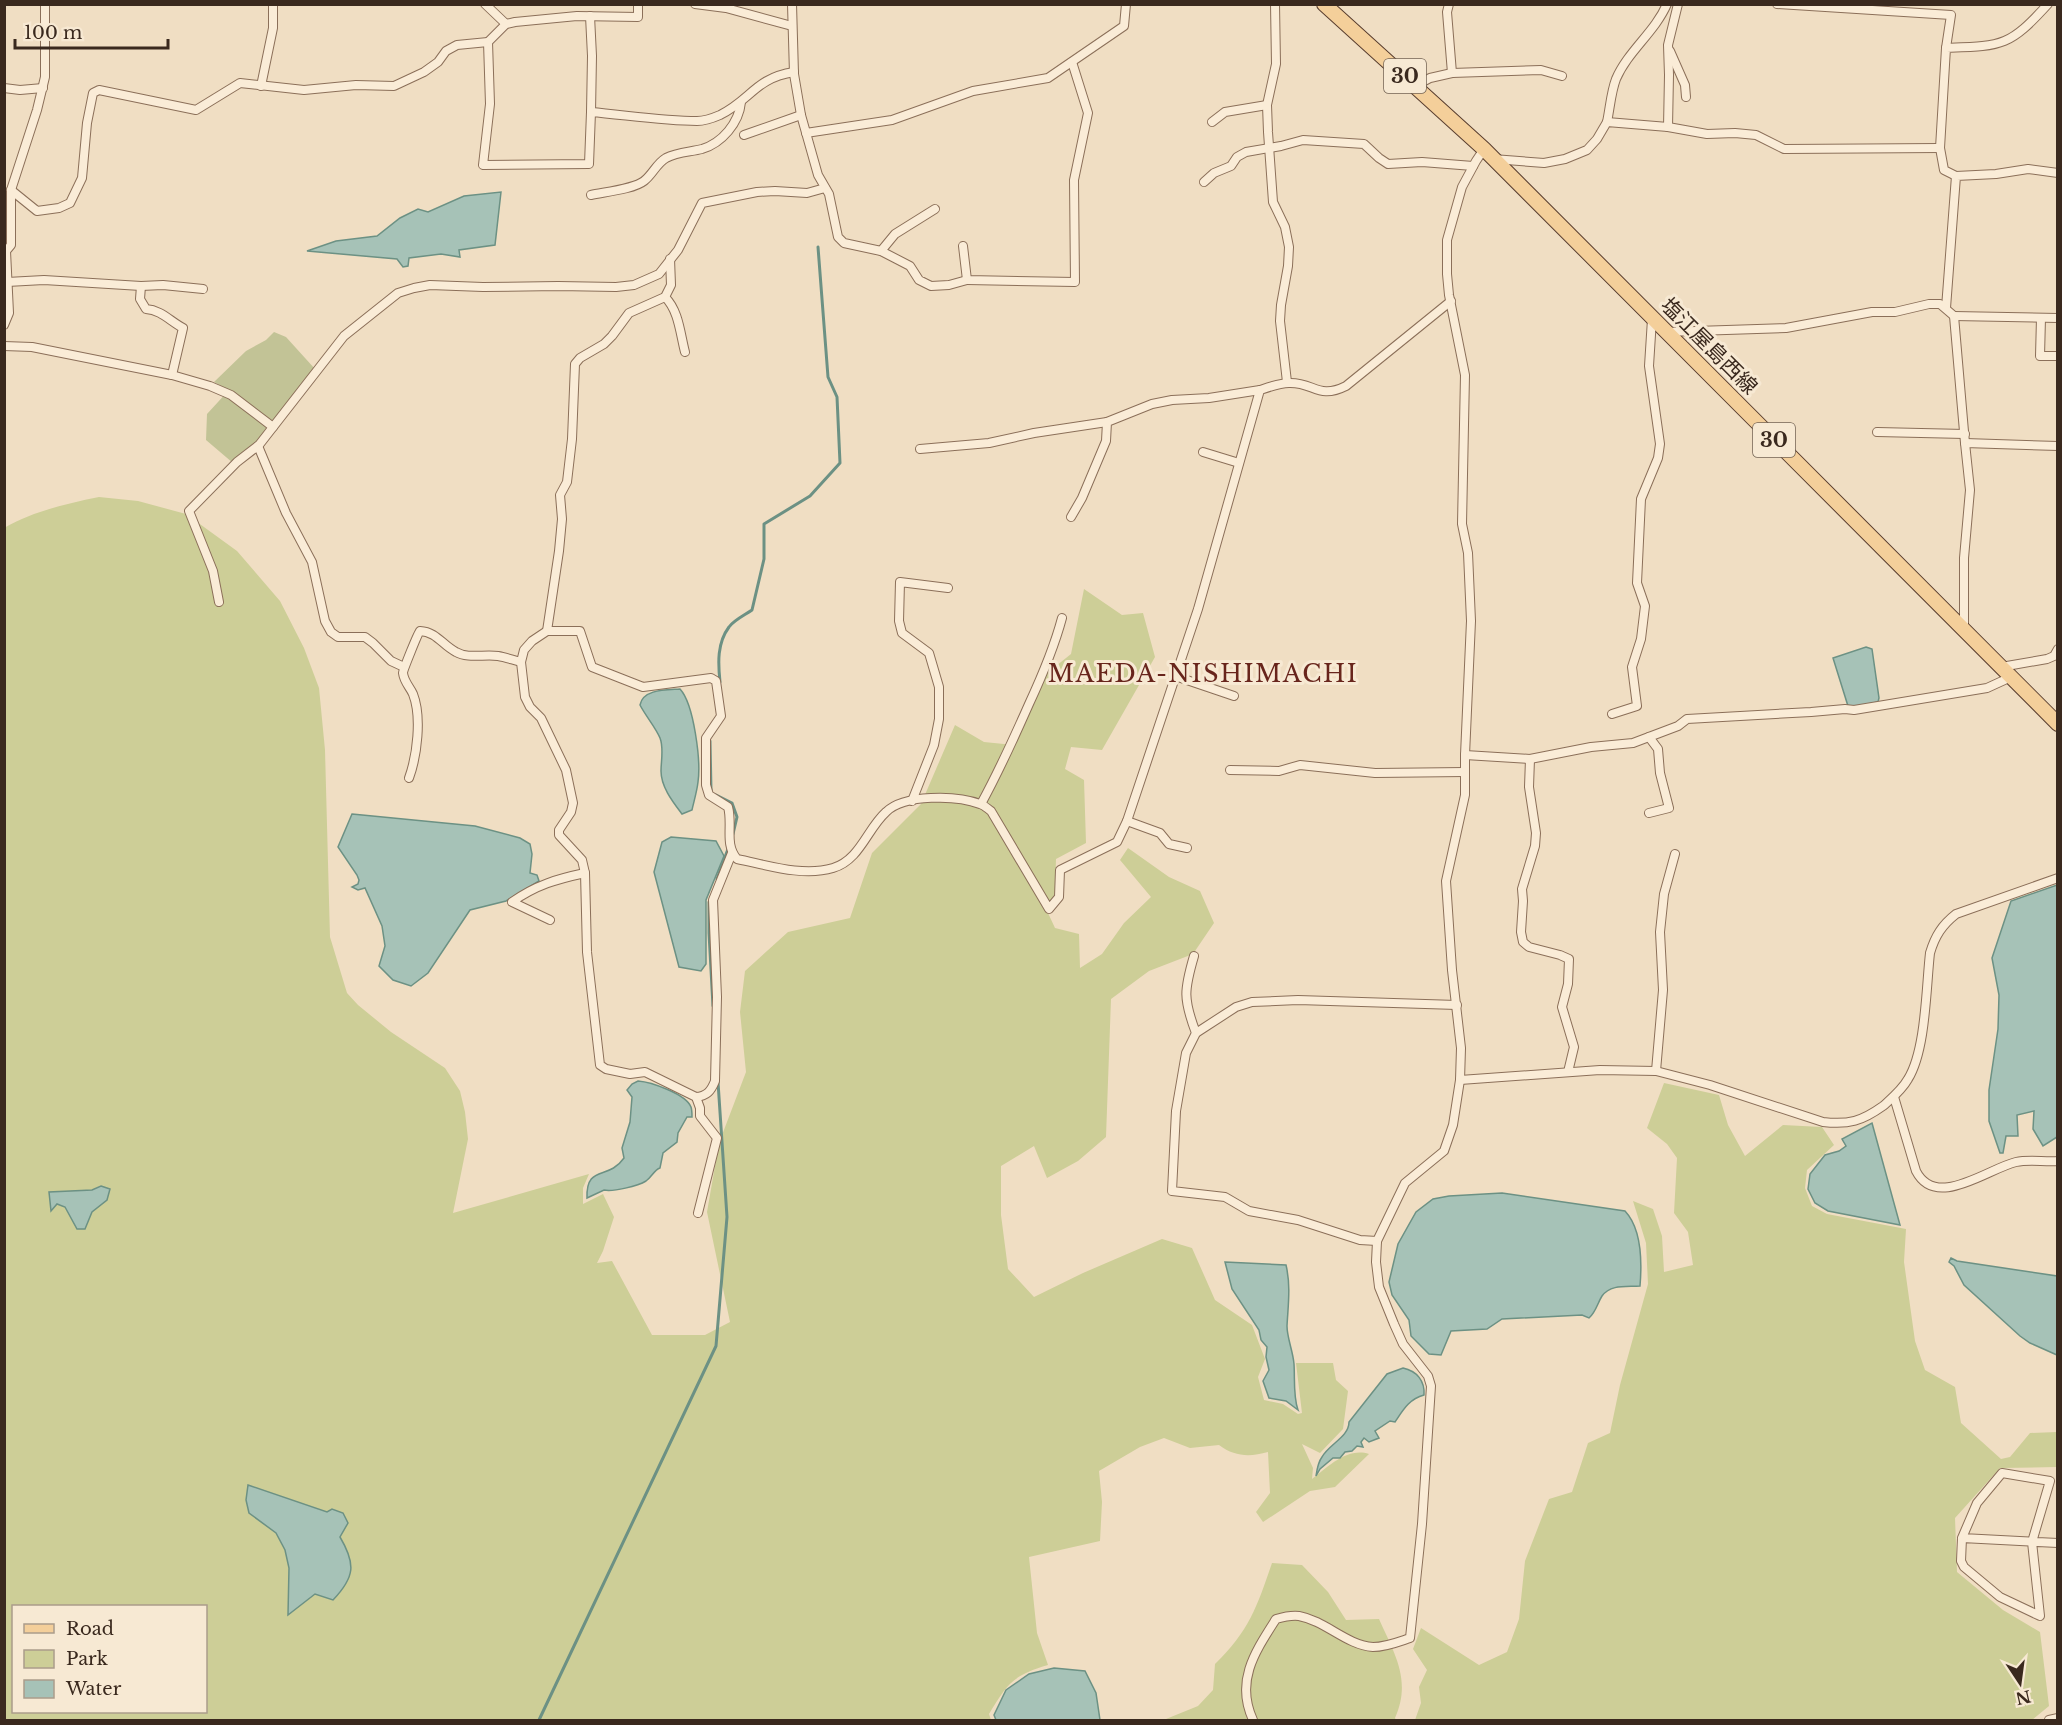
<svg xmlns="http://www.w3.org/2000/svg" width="2062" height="1725" viewBox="0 0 2062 1725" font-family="'Libre Baskerville','Noto Sans JP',serif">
	<rect width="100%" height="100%" fill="#f0dec3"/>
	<g fill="#cdce97" fill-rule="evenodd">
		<path d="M99,497L138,501L186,514L237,551L280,601L304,648L319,688L325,750L330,937L347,993L358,1005L391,1032L445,1068L460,1091L465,1112L468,1139L453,1213L589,1174L583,1188V1204L603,1194L614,1217L603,1251L597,1263L612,1261L652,1335H705L730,1322L707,1212L719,1143L746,1072L740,1012L745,971L788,932L850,918L872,853L921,804L955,725L984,742L1014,745L1046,674L1071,654L1084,589L1122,615L1143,613L1155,657L1102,750L1071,747L1065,769L1084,780L1086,843L1056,859L1055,892L1048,913L1055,928L1079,934L1080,968L1102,954L1124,923L1151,897L1120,860L1128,848L1169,877L1200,891L1214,923L1193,954L1149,971L1111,999L1106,1137L1078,1161L1047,1178L1034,1146L1001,1166V1215L1008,1269L1034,1297L1083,1273L1162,1239L1192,1248L1215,1300L1252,1325L1265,1359L1258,1377L1264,1400L1283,1404L1298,1414L1302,1413L1296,1363H1333L1336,1380L1348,1391L1343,1429L1320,1453L1302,1444L1313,1468L1312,1479C1328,1467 1347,1447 1369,1454L1335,1487L1310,1491L1263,1522L1256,1512L1270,1493L1268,1452C1250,1457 1235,1457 1219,1445L1190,1448L1164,1438L1140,1447L1099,1471L1102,1502L1100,1541L1029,1557L1037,1633L1048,1665C1013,1675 1007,1684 989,1714L991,1720H5L4,528C34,511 65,504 99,497ZM14,1606H206V1712H14Z"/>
		<path d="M1664,1083L1719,1095L1728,1125L1745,1156L1783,1125L1822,1127L1834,1145L1807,1170L1805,1188L1812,1206L1827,1214L1906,1229L1904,1262L1915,1341L1925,1370L1955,1387L1961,1423L2001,1459L2010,1457L2030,1433L2057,1432V1467L2000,1468L1955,1518L1957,1572L2003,1610L2040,1632L2049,1706L2032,1720H1415L1421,1703L1419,1687L1427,1670L1413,1649L1421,1628L1479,1665L1507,1652L1519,1619L1525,1561L1549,1499L1572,1492L1588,1443L1610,1433L1620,1385L1648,1284L1646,1243L1633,1201L1653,1209L1662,1236L1664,1272L1693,1265L1688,1232L1674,1213L1677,1158L1667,1144L1647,1128Z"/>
		<path d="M1272,1563L1302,1565L1328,1592L1346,1620L1379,1619C1394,1653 1412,1680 1395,1718L1396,1720L1166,1719L1198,1706L1213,1690L1215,1664C1249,1631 1257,1607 1272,1563Z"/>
	</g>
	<path fill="#c2c396" d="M274,332L286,337L315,369L256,443L233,463L206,440L207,414L229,390L214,382L246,351L266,340Z"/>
	<g fill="#a6c2b7" stroke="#6c9184" stroke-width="1.5">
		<path d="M501,192L495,245L459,250L460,257L441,254L409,258L408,266L403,267L397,259L307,251L336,241L377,236L400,218L418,209L428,212L464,196Z"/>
		<path d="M1866,647L1872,649L1879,698L1878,702L1853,707L1848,706L1833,658Z"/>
		<path d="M680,689C694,704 701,761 698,782C697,791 694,801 692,810L682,814C673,802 661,787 661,771C661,761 664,748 660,738C656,728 645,715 640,705C643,689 666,690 680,689Z"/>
		<path d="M352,814L475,826L520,838L530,844L532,854L530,873L537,875L539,881L506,901L470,910L428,973L411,986L393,980L379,966L385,946L382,926L365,888L358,890L352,887L358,884L359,880L357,875L338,847Z"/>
		<path d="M671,837L716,841L724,856L706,900V964L701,971L679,967L654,872L662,842Z"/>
		<path d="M2057,885V1137L2043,1146L2033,1129L2034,1111L2017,1115L2018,1136H2006L2003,1153H2000L1989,1121V1090L1998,1029L1999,995L1992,958L2011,901Z"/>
		<path d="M638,1081C651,1082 686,1094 691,1107C692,1110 692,1114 692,1117H687L678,1133L677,1142L663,1153L660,1168C654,1170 652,1177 646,1181C638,1186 613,1192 604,1190L587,1198C586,1164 608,1181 624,1158L622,1148L630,1122L632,1097L627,1090L632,1084Z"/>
		<path d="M1872,1123L1900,1225L1828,1211L1815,1203L1808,1189L1810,1174L1825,1155L1839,1151L1846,1146L1842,1139Z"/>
		<path d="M101,1186L110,1189L107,1200L92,1212L85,1229H77L65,1207L57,1204L51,1211L49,1192L92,1190Z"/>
		<path d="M1502,1193L1625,1211C1642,1229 1642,1262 1640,1286C1626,1287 1611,1284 1602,1296C1597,1304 1596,1312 1589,1318L1582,1315L1502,1319L1487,1329L1451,1331L1441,1355L1429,1354L1411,1336L1409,1320L1392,1295L1389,1282L1398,1244L1416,1212L1433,1199L1449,1196Z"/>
		<path d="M1951,1258L1957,1261L2057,1276V1355L2030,1343L2020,1336L1964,1285L1954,1266L1949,1262Z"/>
		<path d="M1225,1262L1286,1265C1291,1286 1288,1306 1287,1326C1287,1338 1293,1351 1294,1364C1295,1379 1293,1396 1298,1410L1286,1401L1269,1398L1263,1381L1269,1370L1266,1357L1267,1347L1261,1340L1259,1330L1232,1289Z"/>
		<path d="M1403,1368C1417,1371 1425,1381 1424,1395C1409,1399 1403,1410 1395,1422L1390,1421L1375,1431L1379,1438L1369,1442L1364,1438L1361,1442L1363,1447L1357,1446L1352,1451L1345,1452L1340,1458H1333L1320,1469L1316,1476C1317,1469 1318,1462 1322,1457C1329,1444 1349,1437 1349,1422L1387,1374Z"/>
		<path d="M248,1485L327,1512L332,1509L343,1513L348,1523L340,1537C356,1564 355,1577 333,1600L315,1594L288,1615L289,1568L285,1550L276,1533L249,1513L246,1500Z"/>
		<path d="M1054,1668L1085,1671L1096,1693L1100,1720H996L994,1715L1006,1690L1029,1674Z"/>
	</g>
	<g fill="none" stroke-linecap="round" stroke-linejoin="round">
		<g stroke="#6c9184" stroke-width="3">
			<path d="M720,682C718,663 717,643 729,627C734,620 745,615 752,610L764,559V524L810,496L840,463L837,397L828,377L818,247"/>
			<path d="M710,741L711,791"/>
			<path d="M716,795L732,803L737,817L733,834"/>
			<path d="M717,879L728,849"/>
			<path d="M709,902V933L713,1006"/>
			<path d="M539,1720L716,1346L727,1217L718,1082"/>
		</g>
		<g stroke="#8b6f59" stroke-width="10">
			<g id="minor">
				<path d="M485,4L506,24"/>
				<path d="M638,4V17L577,16L515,22L506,24L488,42L490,104L483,165L589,164L591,112C626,115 663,121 697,121C704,121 713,118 720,115C751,100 755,78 794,72"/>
				<path d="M695,4L726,8L792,26"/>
				<path d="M792,4L794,74L801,115L818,175L829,194L838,237L844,243L881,251L910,266L919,280L931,286L949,285L967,280"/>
				<path d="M1275,4L1276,64L1267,105L1268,132L1273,202L1285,227L1289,247L1288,266L1281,305L1280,321L1287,382"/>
				<path d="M1449,4L1447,12L1452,73"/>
				<path d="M1777,4L1951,15L1946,48"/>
				<path d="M590,16L592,56L591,112"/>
				<path d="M1670,51L1685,85L1686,97"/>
				<path d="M261,86L273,28V4"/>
				<path d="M1415,86L1430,78L1452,73L1541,70L1562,76"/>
				<path d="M4,88L20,90L43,88"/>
				<path d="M1212,122L1225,112L1267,105"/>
				<path d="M1607,122C1610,108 1611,92 1616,79C1628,51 1655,32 1667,4"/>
				<path d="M1668,127L1669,75L1668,45L1678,4"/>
				<path d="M806,133L892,120L973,91L1048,78L1124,26L1126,4"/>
				<path d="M744,135L801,115"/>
				<path d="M1493,159L1544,163L1565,159L1587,150L1597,139L1607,122L1668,127L1707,134L1735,133L1756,135L1784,149L1940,148"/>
				<path d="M1956,176L1944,170L1940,148L1946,48C2002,46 2009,47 2048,4"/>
				<path d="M1204,182L1214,173L1231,166L1237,157L1246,152L1281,146L1303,140L1364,144L1379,158L1388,164L1422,162L1473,166"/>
				<path d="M11,190L37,211L59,208L70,203L82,178L87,123L93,93L99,90L196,110L240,83L304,90L356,85L394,86L424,72L438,62L446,51L457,45L488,42"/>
				<path d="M591,195C605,192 634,189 644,181C653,174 656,164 666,158C677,152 690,152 702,149C722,143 739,123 741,102"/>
				<path d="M963,246L967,280L1075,282L1074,180L1088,113L1072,62"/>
				<path d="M881,251L895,234L935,209"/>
				<path d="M7,282L44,280L141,286L163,285L203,289"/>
				<path d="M141,286L140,299L146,309C161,310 170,321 183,328L172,375"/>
				<path d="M665,297C679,311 680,333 685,352"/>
				<path d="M1946,308L1956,176L1996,174L2028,169L2058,173"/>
				<path d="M1954,316L2058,318"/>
				<path d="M2041,318L2040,356H2058"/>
				<path d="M4,325L9,313L6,251L11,245V190L37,110L45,77V4"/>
				<path d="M1665,332L1786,328L1872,312H1895L1929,304H1940L1954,316L1965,443"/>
				<path d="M4,346L32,347L172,375L210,386L231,395L273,427"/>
				<path d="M1877,432L1965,434"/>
				<path d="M258,446L286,513L312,562L325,621L331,632L338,637H365L373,643L391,661L404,667"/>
				<path d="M920,449L989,443L1034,433L1107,422"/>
				<path d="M1203,452L1239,463"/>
				<path d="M1071,517L1082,498L1106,441L1107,422L1152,404L1172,400L1209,398L1260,390"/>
				<path d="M219,602L213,571L189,511L237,462L259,445L344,336L398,293L414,288L430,285L483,287L558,286L616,287L634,285L659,274L678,250L702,203L757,192L775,191L807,193L825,188"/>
				<path d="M547,631L559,551L562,519L560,495L567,482L572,439L575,364L580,358L604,344L612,336L629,313L665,297L671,285L670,259"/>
				<path d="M1964,631V558L1970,490L1965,443L2058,446"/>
				<path d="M2001,667L2047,659L2054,656L2058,649"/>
				<path d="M1175,676L1234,696"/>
				<path d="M1612,714L1637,706L1632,667L1641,639L1645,606L1637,583L1641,499L1658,458L1660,444L1649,366L1652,319"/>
				<path d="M1649,737L1658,749L1660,773L1669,808L1649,813"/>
				<path d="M1465,755L1530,759L1591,747L1633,743L1678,726L1687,719L1811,712L1845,709L1854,710L1987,688L2011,677"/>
				<path d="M1530,759L1529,787L1536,833L1535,846L1522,889L1523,901L1521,932L1523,942L1529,947L1560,955L1569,959L1568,984L1562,1007L1574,1047L1568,1072"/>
				<path d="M1230,770L1279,771L1300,765L1375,773L1465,772"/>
				<path d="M409,778C417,756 422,717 413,694C410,687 404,682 403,673C403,670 418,633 420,631C437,632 442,645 456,652C468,659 484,654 498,656C505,657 513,660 521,662"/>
				<path d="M912,801L934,745L939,719V687L929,653L902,633L899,621L900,582L948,588"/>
				<path d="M981,804C999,771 1014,738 1029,704C1042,676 1054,648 1062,618"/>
				<path d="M1127,821L1160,833L1169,844L1187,848"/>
				<path d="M550,920L512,902C536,885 557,879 585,873"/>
				<path d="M1194,956C1184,990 1183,999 1196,1033L1186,1053L1176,1111L1172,1191L1225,1197L1249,1211L1298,1220L1360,1240L1377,1241"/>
				<path d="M1196,1033L1236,1007L1252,1002L1298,1000L1457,1005"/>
				<path d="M1656,1071L1663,990L1660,932L1664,894L1675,854"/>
				<path d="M1460,1080L1600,1070L1656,1071L1710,1085L1823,1122C1849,1125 1862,1121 1883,1106C1892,1098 1902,1090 1908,1079C1926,1050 1926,988 1930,953C1935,936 1942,925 1956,914L2058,878"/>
				<path d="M696,1097C707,1096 711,1091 715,1081L717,997L713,900L732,853"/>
				<path d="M1894,1097L1916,1171C1936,1210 1987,1169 2016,1162C2029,1159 2044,1162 2058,1161"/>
				<path d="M698,1213L717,1138L700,1116V1108L696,1097L645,1072L630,1074L606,1069L600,1065L587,952L585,873L582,860L559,835V830L571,812L573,803L566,770L541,718L530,707L525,697L521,662L524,650L532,641L547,631H580L592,667L643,687L711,678L716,681L721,716L706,738V785L709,795L728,807C733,825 724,844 737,859C767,865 803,877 833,868C860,860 867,829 886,812C904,794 957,795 980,804C984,805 988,809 991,811L1049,909L1059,897L1060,870L1117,842L1127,821L1198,609L1260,390C1269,387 1280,383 1289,383C1314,382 1318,400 1346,386L1451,301"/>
				<path d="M1962,1538L1961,1561L1964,1567L2000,1597L2040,1616L2032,1542L2050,1481L2002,1473L1977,1503L1962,1538L2058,1543"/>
				<path d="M1253,1720C1235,1681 1255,1652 1276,1619C1283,1617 1291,1615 1299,1616C1326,1621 1346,1645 1373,1647C1386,1647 1398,1642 1410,1638L1422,1524L1431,1386L1428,1376L1403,1344L1394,1324L1379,1287L1376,1262L1377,1241L1405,1183L1444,1151L1453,1125L1460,1080L1461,1048L1452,970L1446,881L1465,795V755L1471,621L1468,553L1462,524L1465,375L1449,295L1447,274V240L1462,187L1476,161L1484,149"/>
				<path d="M2049,1720L2058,1718"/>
			</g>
		</g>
		<g stroke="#583d2e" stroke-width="16">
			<path id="primary" d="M1324,4L1484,149L2058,724"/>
		</g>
		<use href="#minor" stroke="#faecd7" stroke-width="8"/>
		<use href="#primary" stroke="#f4cf9a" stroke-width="14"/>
	</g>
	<g text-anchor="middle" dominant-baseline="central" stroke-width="6" stroke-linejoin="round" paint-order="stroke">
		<g fill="#f7e9d3" stroke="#736354" stroke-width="1.5">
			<rect x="1384" y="59" width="42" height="34" rx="4.5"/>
			<rect x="1753" y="423" width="42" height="34" rx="4.5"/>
		</g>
		<g font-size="20" font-weight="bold" fill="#3a291e">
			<text x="1405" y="76">30</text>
			<text x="1774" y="440">30</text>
		</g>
		<g font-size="21" fill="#3a291e" stroke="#f7e9d3">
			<text transform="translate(1709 346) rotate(45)">塩江屋島西線</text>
		</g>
		<g font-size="24" letter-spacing="1.5" fill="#68251c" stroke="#f7e9d3">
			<text x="1203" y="673">MAEDA-NISHIMACHI</text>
		</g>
	</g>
	<rect width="2062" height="1725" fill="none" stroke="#3a291e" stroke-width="12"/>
	<rect x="12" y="1605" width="195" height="108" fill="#f7e9d3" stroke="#ab9c8b" stroke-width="1.5"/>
	<rect x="24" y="1624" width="30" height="9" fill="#f4cf9a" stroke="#ab9c8b" stroke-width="1.5"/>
	<text x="66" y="1635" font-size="18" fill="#3a291e">Road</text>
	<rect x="24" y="1650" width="30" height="18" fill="#cdce97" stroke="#ab9c8b" stroke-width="1.5"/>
	<text x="66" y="1665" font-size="18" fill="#3a291e">Park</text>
	<rect x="24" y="1680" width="30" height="18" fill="#a6c2b7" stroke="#ab9c8b" stroke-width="1.5"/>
	<text x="66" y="1695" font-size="18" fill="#3a291e">Water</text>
	<g transform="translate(2020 1683) rotate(167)" stroke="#f7e9d3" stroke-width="4.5" paint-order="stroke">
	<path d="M0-4.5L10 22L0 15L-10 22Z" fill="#3a291e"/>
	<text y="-9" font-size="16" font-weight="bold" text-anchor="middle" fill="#3a291e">N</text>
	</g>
	<path d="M15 39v9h153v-9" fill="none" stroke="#3a291e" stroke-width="3"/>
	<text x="24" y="39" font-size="18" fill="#3a291e" stroke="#f7e9d3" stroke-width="4.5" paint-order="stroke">100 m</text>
</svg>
